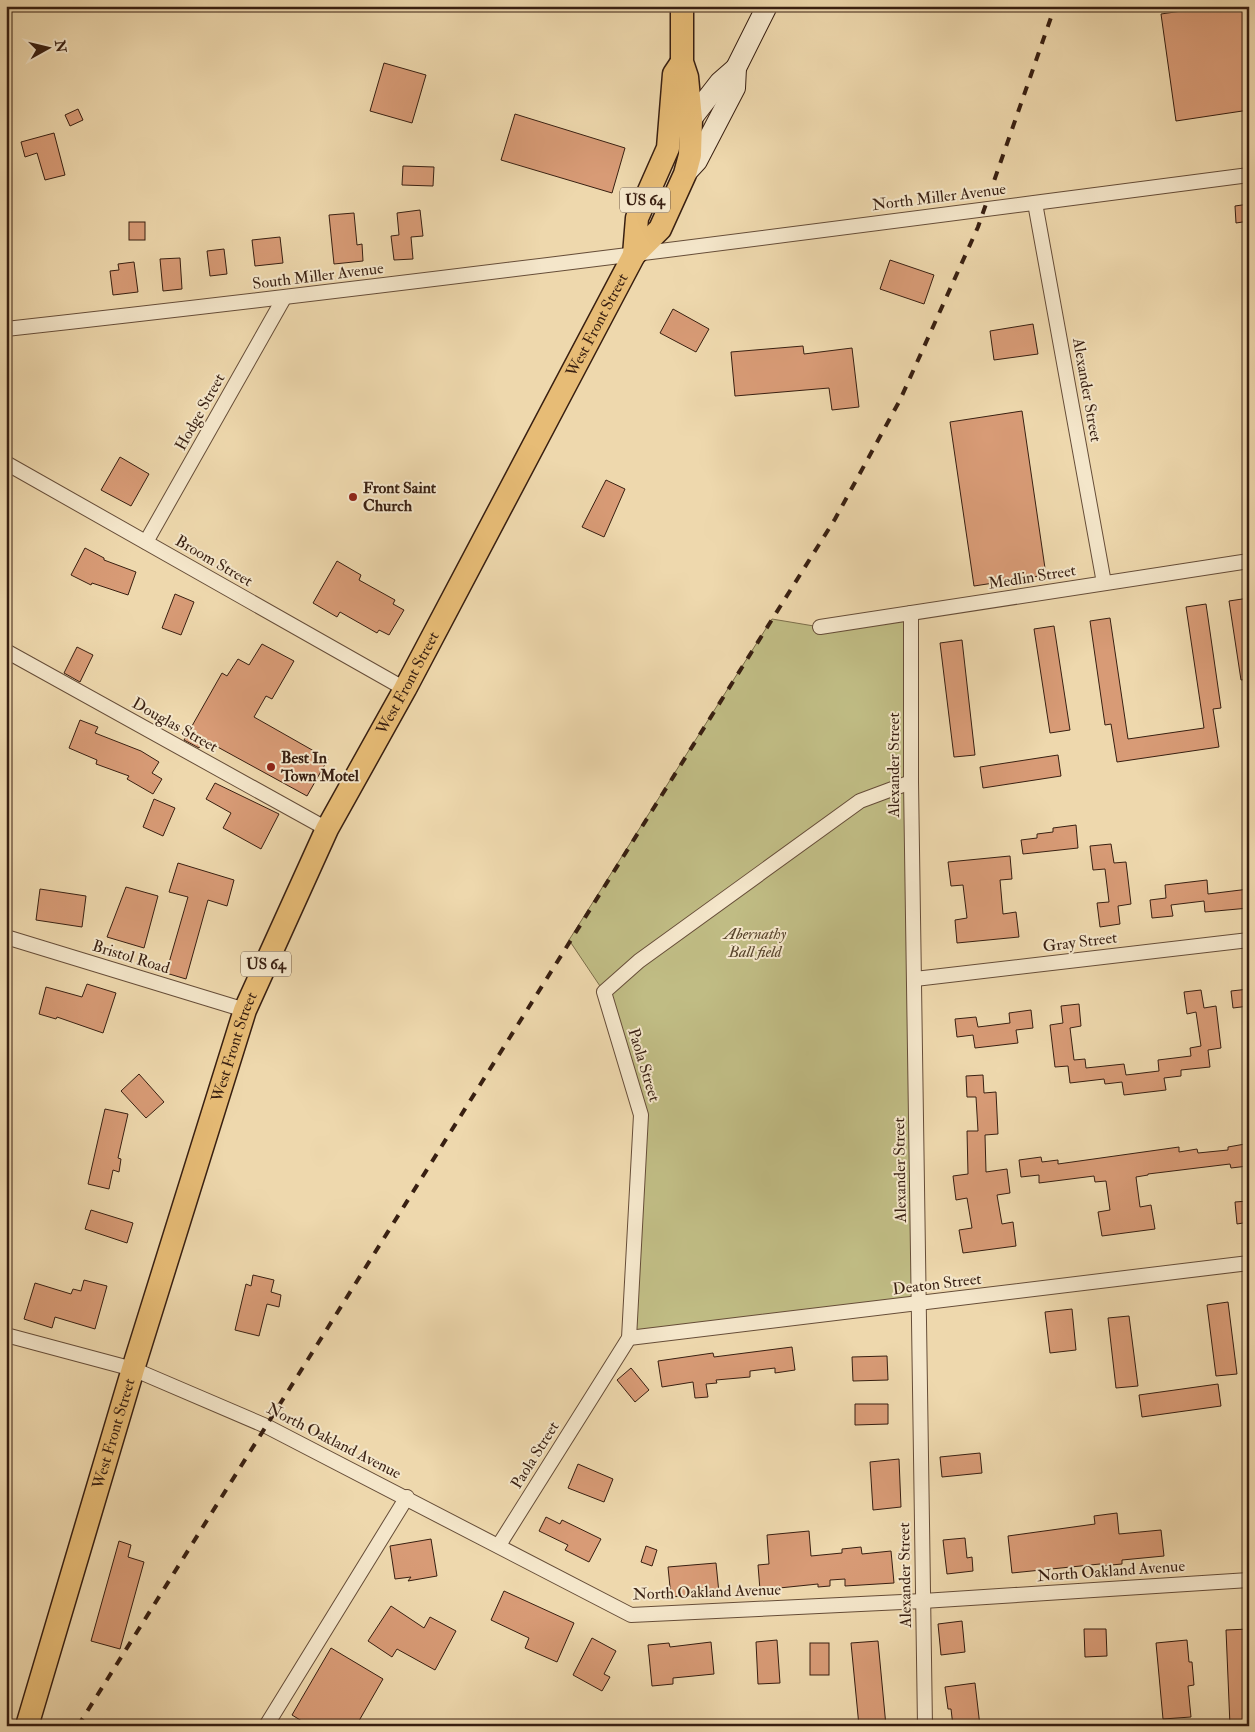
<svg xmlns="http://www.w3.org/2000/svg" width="1255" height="1732" viewBox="0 0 1255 1732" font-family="'IM FELL Double Pica',serif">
	<rect width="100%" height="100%" fill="#eed8ad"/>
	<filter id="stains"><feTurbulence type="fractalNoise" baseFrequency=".004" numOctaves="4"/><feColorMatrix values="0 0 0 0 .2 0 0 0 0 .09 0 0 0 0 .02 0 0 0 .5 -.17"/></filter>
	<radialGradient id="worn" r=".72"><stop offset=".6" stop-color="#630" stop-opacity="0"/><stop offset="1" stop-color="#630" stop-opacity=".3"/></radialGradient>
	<path fill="#c0bc84" stroke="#7c6e4a" d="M911,613L919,1304L629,1338L641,1115L604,992L569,940L772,619L820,627Z"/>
	<g fill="#d89b76" stroke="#381f11">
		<path d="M1216,6H1249V110L1176,121L1161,14Z"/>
		<path d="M384,63L426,75L412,123L370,111Z"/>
		<path d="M78,109L83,120L70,126L65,115Z"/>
		<path d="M515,114L625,148L612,193L501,160Z"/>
		<path d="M54,133L65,175L45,180L37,153L25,157L21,142Z"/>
		<path d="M403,166L434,167L433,186L402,185Z"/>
		<path d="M1249,204V221L1236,223L1235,206Z"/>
		<path d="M420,210L423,236L411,237L413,259L394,260L391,236L399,235L397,213Z"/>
		<path d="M354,213L357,245L362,244L363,261L334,264L329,215Z"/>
		<rect x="129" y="222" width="16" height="18"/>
		<path d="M280,237L283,263L255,266L252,240Z"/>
		<path d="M224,249L227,274L210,276L207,251Z"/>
		<path d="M180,258L182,289L163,291L160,259Z"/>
		<path d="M890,260L934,275L924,304L880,289Z"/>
		<path d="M134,262L138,292L113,295L110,271L119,270L118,264Z"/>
		<path d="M673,309L709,329L696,352L660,333Z"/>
		<path d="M1033,324L1038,354L994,360L990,331Z"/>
		<path d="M803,346L804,354L852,348L859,407L832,410L829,388L735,396L731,352Z"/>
		<path d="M1022,411L1046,575L974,586L950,422Z"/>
		<path d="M120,457L149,474L131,506L101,490Z"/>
		<path d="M606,480L625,489L604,537L582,527Z"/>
		<path d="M85,548L104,558V560L136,572L128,595L92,583L91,585L71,575Z"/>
		<path d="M337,561L361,575L359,580L395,600L393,604L404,610L389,635L379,630L377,633L340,612L337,617L313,603Z"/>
		<path d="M175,594L194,602L181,635L162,628Z"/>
		<path d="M1249,598V679L1241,680L1229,601Z"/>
		<path d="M1206,604L1221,708L1213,709L1219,747L1117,762L1111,724L1105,725L1090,621L1110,618L1128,739L1204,728L1186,607Z"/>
		<path d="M1054,626L1070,730L1050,733L1034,629Z"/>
		<path d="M962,640L975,755L954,757L940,643Z"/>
		<path d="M262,644L294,661L272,699L266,696L254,717L328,759L307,796L203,739L199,748L184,740L222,673L227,676L238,659L249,665Z"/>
		<path d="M77,647L93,655L80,682L64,673Z"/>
		<path d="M80,720L98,727L95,733L141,751L159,762L152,773L162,779L153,794L127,779L129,776L96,764L97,760L69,748Z"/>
		<path d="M1058,755L1061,776L983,788L980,767Z"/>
		<path d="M215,783L279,814L261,849L223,828L231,813L206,799Z"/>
		<path d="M154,799L175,808L163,836L143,827Z"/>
		<path d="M1076,825L1078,848L1023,854L1021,840L1037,838V834L1053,832V828Z"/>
		<path d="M1111,844L1114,863L1126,862L1131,904L1118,906L1120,924L1100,927L1097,903L1109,902L1105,869L1093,870L1090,846Z"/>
		<path d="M1010,856L1012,879L1000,880L1003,914L1016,912L1019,937L957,943L955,920L967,918L963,885L951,886L948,862Z"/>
		<path d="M178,863L234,880L227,906L208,900L186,979L166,973L188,897L169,892Z"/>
		<path d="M1207,880L1208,894L1249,889V908L1205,912L1204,901L1171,905L1173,916L1152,918L1150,900L1166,898L1165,885Z"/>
		<path d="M126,887L158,896L144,948L107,937Z"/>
		<path d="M40,889L86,896L82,927L36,920Z"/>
		<path d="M87,984L116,993L103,1033L57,1017L56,1019L39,1014L46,987L82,997Z"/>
		<path d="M1249,989V1006L1233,1008L1231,991Z"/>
		<path d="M1201,990L1204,1008L1216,1006L1221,1048L1208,1050L1210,1067L1181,1070V1076L1164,1078L1166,1090L1124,1095L1122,1082L1105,1084L1104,1079L1070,1083L1068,1066L1055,1067L1050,1025L1063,1023L1061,1006L1079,1004L1081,1026L1070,1028L1074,1060L1085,1059L1086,1068L1124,1064L1126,1075L1159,1071L1158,1060L1191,1056L1190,1048L1201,1046L1196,1012L1187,1014L1184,992Z"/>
		<path d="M1031,1010L1033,1028L1016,1030L1018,1043L975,1048L973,1035L957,1037L955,1019L976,1017L978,1027L1010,1023L1009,1013Z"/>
		<path d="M139,1074L164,1102L146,1118L121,1091Z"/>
		<path d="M983,1075L984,1093L996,1092L998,1134L985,1135L986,1172L1007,1169L1010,1193L997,1195L1002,1224L1013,1222L1016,1246L963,1253L959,1230L972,1228L967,1198L956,1200L953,1176L968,1174L967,1131H978L976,1097H967L966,1076Z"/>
		<path d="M105,1109L128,1114L118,1158L121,1159L119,1172L113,1170L109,1189L88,1184Z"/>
		<path d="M1245,1144L1248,1166L1231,1168L1230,1164L1148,1174V1175L1136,1177L1140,1207L1151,1205L1155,1229L1102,1236L1098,1212L1110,1210L1106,1181L1095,1182L1094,1176L1039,1183V1175L1021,1177L1019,1160L1041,1157L1042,1162L1058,1160V1164L1179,1147V1152L1197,1149L1198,1153L1228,1150V1147Z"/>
		<path d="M1249,1201V1222L1237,1224L1235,1202Z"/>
		<path d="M91,1210L133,1223L127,1243L85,1229Z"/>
		<path d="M253,1275L274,1280L271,1292L281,1295L279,1307L267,1304L259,1336L235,1330L246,1284L251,1286Z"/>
		<path d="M84,1280L107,1286L95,1329L55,1317L52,1328L24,1319L35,1283L71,1294L73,1289L81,1291Z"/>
		<path d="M1228,1302L1237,1374L1216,1376L1207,1305Z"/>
		<path d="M1072,1309L1076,1350L1050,1353L1045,1312Z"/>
		<path d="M1129,1316L1138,1386L1116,1388L1108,1318Z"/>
		<path d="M792,1347L795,1370L775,1373V1368L750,1371V1377L716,1380L717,1383L706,1384L708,1397L695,1398L693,1382L662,1387L658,1361L713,1353L714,1357Z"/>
		<path d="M887,1356L888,1380L853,1381L852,1357Z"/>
		<path d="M631,1368L649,1390L635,1402L617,1380Z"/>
		<path d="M1218,1384L1221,1406L1142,1417L1139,1395Z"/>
		<path d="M855,1404H888V1424L855,1425Z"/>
		<path d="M980,1453L982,1473L942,1477L940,1457Z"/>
		<path d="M899,1459L901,1507L873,1510L870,1462Z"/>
		<path d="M578,1464L613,1479L604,1502L568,1488Z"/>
		<path d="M1117,1513L1119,1534L1161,1530L1164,1556L1122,1560V1564L1100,1566V1564L1012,1573L1008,1536L1095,1524L1094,1516Z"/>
		<path d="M546,1517L560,1524L562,1520L601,1539L589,1562L565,1550L568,1545L539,1531Z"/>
		<path d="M809,1531L811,1556L842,1553V1549L861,1547L862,1554L891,1551L894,1583L845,1586V1579L830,1580V1586L818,1587V1584L760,1590L758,1565L769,1564L767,1535Z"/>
		<path d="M965,1538L967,1558L972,1557L973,1571L947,1574L943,1540Z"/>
		<path d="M431,1539L437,1576L408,1581L411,1577L395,1579L390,1546Z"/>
		<path d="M119,1541L131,1545L128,1557L144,1562L120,1649L91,1641Z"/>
		<path d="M646,1546L657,1550L652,1566L641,1562Z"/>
		<path d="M716,1563L719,1593L671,1597L668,1567Z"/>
		<path d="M504,1591L574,1623L557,1662L525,1648L529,1638L491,1620Z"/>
		<path d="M391,1606L424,1628L430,1617L456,1631L435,1670L397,1649L392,1657L368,1641Z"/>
		<path d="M962,1621L965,1652L941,1655L938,1624Z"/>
		<path d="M1084,1629H1106L1107,1656L1085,1657Z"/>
		<path d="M1249,1629V1726H1230L1226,1630Z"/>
		<path d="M592,1638L616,1651L604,1674L610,1677L602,1691L573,1675Z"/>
		<path d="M777,1640L780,1683L758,1684L756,1642Z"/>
		<path d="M1187,1640L1189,1662H1192L1194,1685L1188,1686L1191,1717L1163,1719L1156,1643Z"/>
		<path d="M878,1641L886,1726H859L851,1643Z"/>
		<path d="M711,1642L714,1674L673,1678V1684L652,1686L648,1645L669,1643L670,1647Z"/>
		<rect x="810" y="1643" width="19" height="32"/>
		<path d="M331,1648L383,1679L356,1726H310L292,1715Z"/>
		<path d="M975,1683L980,1726H953L951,1709H948L945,1687Z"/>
	</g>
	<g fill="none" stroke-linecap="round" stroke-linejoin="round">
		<g stroke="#664d38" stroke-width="16">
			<g id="street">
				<path d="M1035,203L1104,583"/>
				<path d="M6,329C421,283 835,229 1249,175"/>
				<path d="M6,463L405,689"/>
				<path d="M146,542L284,298"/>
				<path d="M911,613V782L925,1726"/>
				<path d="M820,627L1249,561"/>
				<path d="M6,651L327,829"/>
				<path d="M6,937L245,1010"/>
				<path d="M915,979L1249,940"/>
				<path d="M6,1335L133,1369L266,1426L631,1615L923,1601L1249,1580"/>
				<path d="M629,1338L1249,1263"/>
				<path d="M499,1545L629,1338L641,1115L604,992L639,961L860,801L911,782"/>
				<path d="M266,1726L407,1497"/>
			</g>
		</g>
		<g stroke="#381f11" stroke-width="22">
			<g id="secondary">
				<path d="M685,127L720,82L736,68"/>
				<path d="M685,174L697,161L735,88L736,68L767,6"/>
			</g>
		</g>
		<g stroke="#381f11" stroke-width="25">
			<g id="primary">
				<path d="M634,255L637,218L668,148L674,74L680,65"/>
				<path id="s1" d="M27,1726L133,1369L245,1010L327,829L405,689L634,255L660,229L685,174L690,155L691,119L687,77L682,62V6"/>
			</g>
		</g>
		<use href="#street" stroke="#f4e6ca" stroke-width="14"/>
		<use href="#secondary" stroke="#f4e6ca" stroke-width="20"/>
		<use href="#primary" stroke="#e7bc76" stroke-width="22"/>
		<path stroke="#381f11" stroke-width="4" stroke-dasharray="9 9" stroke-linecap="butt" d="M78,1726L835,519L900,400L978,227L1055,6"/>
	</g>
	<g fill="#8f2418" stroke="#f4e6ca" stroke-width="2">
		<circle cx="353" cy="497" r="5"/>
		<circle cx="271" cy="767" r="5"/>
	</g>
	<g text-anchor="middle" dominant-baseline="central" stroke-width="4" stroke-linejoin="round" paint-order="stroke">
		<g fill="#f4e6ca" stroke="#705b48" stroke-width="1">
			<rect x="620" y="187.5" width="50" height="25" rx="4"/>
			<rect x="241" y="951.5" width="50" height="25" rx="4"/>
		</g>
		<g font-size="15" font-weight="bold" fill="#381f11">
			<text x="645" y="200">US 64</text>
			<text x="266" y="964">US 64</text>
		</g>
		<g font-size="16" fill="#381f11" stroke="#f4e6ca">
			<text transform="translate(939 197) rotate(-7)">North Miller Avenue</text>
			<text transform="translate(318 276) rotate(-7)">South Miller Avenue</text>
			<text stroke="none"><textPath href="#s1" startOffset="1519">West Front Street</textPath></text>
			<text transform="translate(1087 390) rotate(80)">Alexander Street</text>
			<text transform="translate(200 412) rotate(-61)">Hodge Street</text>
			<text transform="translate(214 561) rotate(30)">Broom Street</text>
			<text transform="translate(1032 577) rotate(-9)">Medlin Street</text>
			<text stroke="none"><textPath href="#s1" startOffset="1114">West Front Street</textPath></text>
			<text transform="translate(175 725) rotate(29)">Douglas Street</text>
			<text transform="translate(894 765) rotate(-90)">Alexander Street</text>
			<text transform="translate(1080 942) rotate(-7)">Gray Street</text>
			<text transform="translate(131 957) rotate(17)">Bristol Road</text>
			<text stroke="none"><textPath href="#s1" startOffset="710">West Front Street</textPath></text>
			<text transform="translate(644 1065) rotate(73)">Paola Street</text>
			<text transform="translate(900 1170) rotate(-91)">Alexander Street</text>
			<text transform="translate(937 1284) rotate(-7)">Deaton Street</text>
			<text stroke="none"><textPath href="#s1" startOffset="305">West Front Street</textPath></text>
			<text transform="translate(334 1441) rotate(27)">North Oakland Avenue</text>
			<text transform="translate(535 1455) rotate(-58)">Paola Street</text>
			<text transform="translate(1111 1571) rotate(-4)">North Oakland Avenue</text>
			<text transform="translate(905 1575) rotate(-91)">Alexander Street</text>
			<text transform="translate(707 1592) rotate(-2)">North Oakland Avenue</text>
		</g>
		<g font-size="16" font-weight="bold" fill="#381f11" stroke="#f4e6ca" text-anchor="start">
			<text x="363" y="488">Front Saint<tspan x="363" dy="18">Church</tspan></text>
			<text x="281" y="758">Best In<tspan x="281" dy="18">Town Motel</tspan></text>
		</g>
		<g font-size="16" font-style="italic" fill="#5a462e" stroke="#f4e6ca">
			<text x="755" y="934">Abernathy<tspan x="755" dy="18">Ball field</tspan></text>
		</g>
	</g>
	<rect width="1255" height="1732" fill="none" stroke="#eed8ad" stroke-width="25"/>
	<rect x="8" y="8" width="1240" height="1717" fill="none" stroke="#381f11" stroke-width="2.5"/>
	<rect x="12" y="12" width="1230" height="1707" fill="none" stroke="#381f11"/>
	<g transform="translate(48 48) rotate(82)" stroke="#f4e6ca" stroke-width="4" paint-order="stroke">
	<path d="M0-4L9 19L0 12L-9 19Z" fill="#381f11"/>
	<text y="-8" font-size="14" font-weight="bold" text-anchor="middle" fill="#381f11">N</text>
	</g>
	<rect width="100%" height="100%" filter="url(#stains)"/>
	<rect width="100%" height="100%" fill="url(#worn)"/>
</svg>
